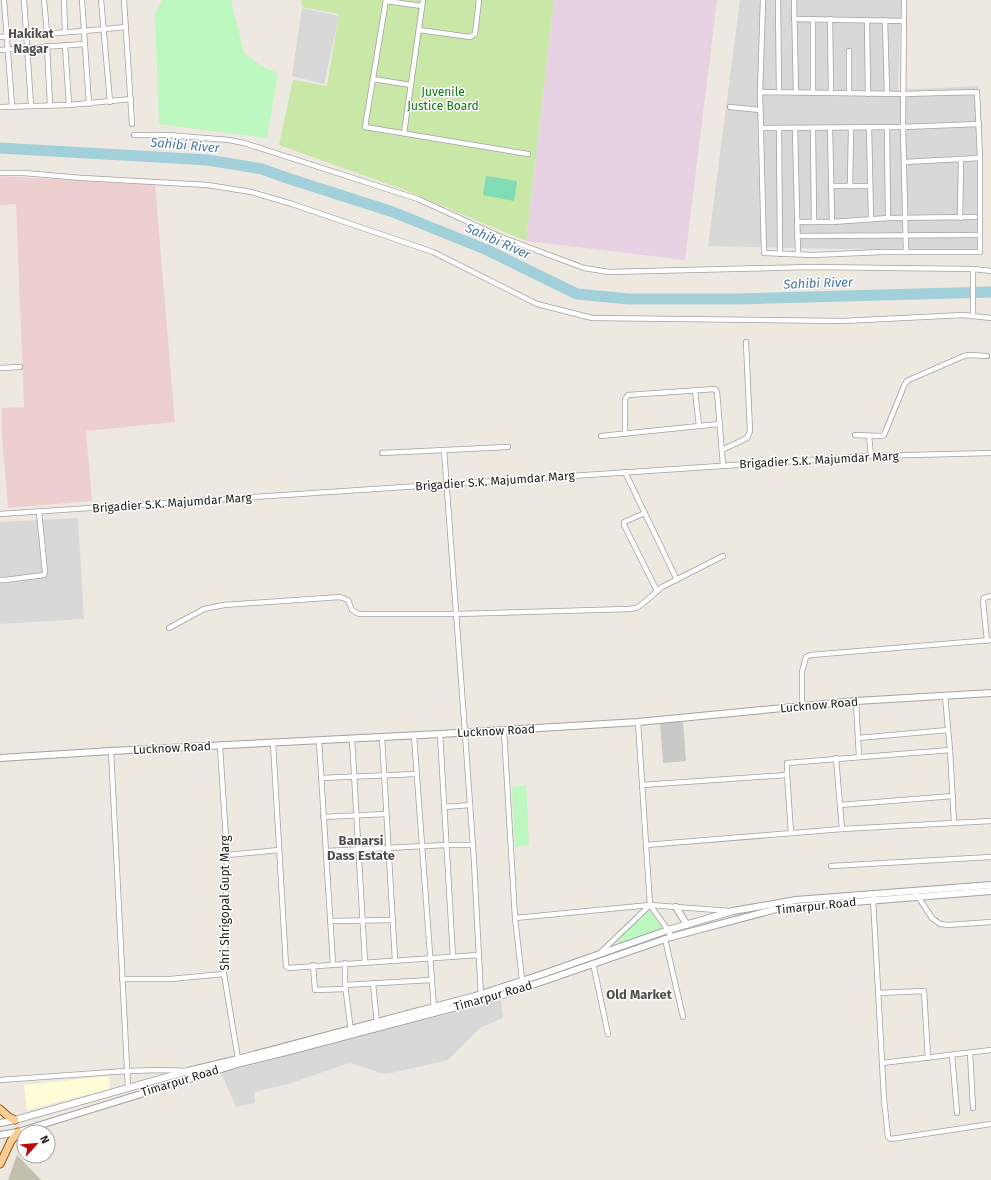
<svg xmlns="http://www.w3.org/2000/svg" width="991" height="1180" viewBox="0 0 991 1180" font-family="'Fira Sans',sans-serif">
	<rect width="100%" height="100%" fill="#ede8e0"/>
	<g fill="#d9d8d8">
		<path d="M740,0H901L898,90L978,86L979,252L708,246Z"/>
		<path d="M302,8L339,16L324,84L292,76Z"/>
		<path d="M78,518L84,619L0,624V522Z"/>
		<path d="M501,1000L503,1018L481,1027L448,1060L387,1074L379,1073L376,1071L349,1063L291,1083L254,1092L255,1103L236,1107L221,1073Z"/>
	</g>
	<path fill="#eecfcf" d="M0,176L155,185L175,422L86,431L92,501L8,508L2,437V408L24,407L16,204L0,205Z"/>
	<path fill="#e6d2e3" d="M554,0H717L685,260L526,241Z"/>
	<path fill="#fefdd8" d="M109,1076L110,1089L27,1110L24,1085Z"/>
	<path fill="#c9c9c9" d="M683,721L686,761L663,763L660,722Z"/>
	<path fill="#c1c0ac" d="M17,1155L41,1180H8Z"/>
	<path fill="#c9e7a6" d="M302,0H554L526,241L402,189L279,145L293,80L327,86L339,14L302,7Z"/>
	<g fill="#bcf8bf">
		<path d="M162,0H231L244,53L263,67L278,73L267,138L159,124L155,14Z"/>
		<path d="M526,785L529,845L515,847L512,787Z"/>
		<path d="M649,910L663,929L617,943L616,941Z"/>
	</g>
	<path fill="#7fdcb4" d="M486,176L517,181L514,201L483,195Z"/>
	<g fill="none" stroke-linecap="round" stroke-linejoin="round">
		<path stroke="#a1d0da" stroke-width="11" d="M0,148L208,160L262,169L287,178L393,212L487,250L577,294L629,299H737L991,292"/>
		<g stroke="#a2a2a2" stroke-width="6">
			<g id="minor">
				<path d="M4,0L12,106"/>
				<path d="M24,0L31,106"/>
				<path d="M44,0L47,33"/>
				<path d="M64,0L65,32"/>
				<path d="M82,0L84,31L126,27"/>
				<path d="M101,0L110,102"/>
				<path d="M124,0L132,124"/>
				<path d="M386,0L365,127L528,154"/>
				<path d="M778,0L779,92"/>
				<path d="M794,0L796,92"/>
				<path d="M904,0L903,127L906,252"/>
				<path d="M386,1L422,6"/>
				<path d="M794,19L904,21"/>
				<path d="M813,19V93"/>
				<path d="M830,19L831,93"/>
				<path d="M867,20L868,94"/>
				<path d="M885,20L887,94"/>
				<path d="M419,30L470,37L475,34L479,0"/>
				<path d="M0,37L84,31L89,104"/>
				<path d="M65,45L69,105"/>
				<path d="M47,46L50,105"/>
				<path d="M0,50L85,44"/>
				<path d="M849,51V93"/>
				<path d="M373,79L411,85"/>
				<path d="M760,92L903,94L977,92L980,158V252H883L813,255L764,253L760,92L763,0"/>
				<path d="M0,107L69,105L131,99"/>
				<path d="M730,107L760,110"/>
				<path d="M887,127L888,218"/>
				<path d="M761,128L903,127L979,124"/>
				<path d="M779,128L780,254"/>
				<path d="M795,128L798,254"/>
				<path d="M813,128L814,222"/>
				<path d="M830,128L832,222"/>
				<path d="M869,128L871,219"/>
				<path d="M404,133L423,0"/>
				<path d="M134,135H168L229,140L244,143L418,199L501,237L584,268L609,272L809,267L973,269L991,271"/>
				<path d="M904,162L980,158"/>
				<path d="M0,173H24L82,178L208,185L251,192L292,204L433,252L537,304L592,318L843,321L963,315L991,318"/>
				<path d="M831,186H870"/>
				<path d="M850,186L851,128"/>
				<path d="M960,218L961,159"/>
				<path d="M797,222H832L888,218L975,217"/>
				<path d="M797,236L977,235"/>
				<path d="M973,316V269"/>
				<path d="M0,368L20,367"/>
				<path d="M695,391L699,426"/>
				<path d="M625,434V399L628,395L715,389L717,392L723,465"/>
				<path d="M855,435L881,436L884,435L904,386L907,381L911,379L964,356L969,355L987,356"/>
				<path d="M601,436L719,424"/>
				<path d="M869,436L871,456"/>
				<path d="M444,450L465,733L474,861L481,997"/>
				<path d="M722,450L747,438L750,431L746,342"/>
				<path d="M382,453L508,447"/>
				<path d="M625,472L677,580"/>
				<path d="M645,513L624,522V525L657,591"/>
				<path d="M0,514L871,456L991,453"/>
				<path d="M0,580H5L44,575L45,572L39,512"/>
				<path d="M169,628L204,609L224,605L340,597L348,600L352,610L359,614H455L629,609L636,608L641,605L662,587L723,556"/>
				<path d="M987,641L983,601L984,598L991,596"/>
				<path d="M945,696L950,750L954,823"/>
				<path d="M856,701L859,757"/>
				<path d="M802,707V672L806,657L811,655L991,640"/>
				<path d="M504,731L515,918L523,988"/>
				<path d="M440,734L453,957"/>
				<path d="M414,736L434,1009"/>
				<path d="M382,737L395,960"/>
				<path d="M858,738L948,730"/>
				<path d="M352,739L365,962"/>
				<path d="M319,741L333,964"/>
				<path d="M273,743L286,966L288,968L479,955"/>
				<path d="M220,746L227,855L224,974L238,1059"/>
				<path d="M111,751L128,1088"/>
				<path d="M836,758L842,829"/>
				<path d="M321,778L416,774"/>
				<path d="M642,785L787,775"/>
				<path d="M840,805L953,796"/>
				<path d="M444,807L470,805"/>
				<path d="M323,817L386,814"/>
				<path d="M791,833L787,775V763L950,750"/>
				<path d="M646,845L842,829L991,821"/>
				<path d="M326,851L446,845H473"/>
				<path d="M227,855L279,850"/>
				<path d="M831,866L991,857"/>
				<path d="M917,895L932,918L940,924L948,925L991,922"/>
				<path d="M873,898L884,1099L888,1137L891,1139L991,1124"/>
				<path d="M650,905L668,930L671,937"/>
				<path d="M515,918L650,905L730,911"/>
				<path d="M330,921L393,920"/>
				<path d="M665,939L683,1017"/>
				<path d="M600,953L650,905L638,722"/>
				<path d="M345,963V985L351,1031"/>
				<path d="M593,963L608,1034"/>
				<path d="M313,965L315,990L346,989"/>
				<path d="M122,979H170L224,974"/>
				<path d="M373,983L377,1024"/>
				<path d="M345,985L431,980"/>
				<path d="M878,993L924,991L928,1058"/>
				<path d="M970,1053L973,1108"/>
				<path d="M952,1055L957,1113"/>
				<path d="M882,1063L991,1050"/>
				<path d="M0,1080L127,1071L160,1070L188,1071L189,1079"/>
			</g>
		</g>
		<g stroke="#a2a2a2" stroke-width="8">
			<g id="tertiary">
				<path d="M0,758L111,751L440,734L638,722L856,701L991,693"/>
				<path d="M676,907L687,925"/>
				<path d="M0,1123L15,1120L188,1071L238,1059L475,996L540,975L668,930L733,911L796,900L991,885"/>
				<path d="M0,1135L18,1132L241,1063L286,1052L506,994L671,937L780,908L991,891"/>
			</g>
		</g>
		<g stroke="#905b02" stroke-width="9">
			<g id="primary">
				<path d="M0,1109L9,1117L15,1120"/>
				<path d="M0,1164L11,1141L18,1132"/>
			</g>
		</g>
		<use href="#minor" stroke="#fff" stroke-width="4.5"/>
		<use href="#tertiary" stroke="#fff" stroke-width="6"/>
		<use href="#primary" stroke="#facc98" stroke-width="7"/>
	</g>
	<g text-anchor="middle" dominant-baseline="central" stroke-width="3" stroke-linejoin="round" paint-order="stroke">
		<g font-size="12" fill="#0d7611" stroke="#fff">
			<text x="443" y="92">Juvenile<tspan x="443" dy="14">Justice Board</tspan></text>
		</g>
		<g font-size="12" fill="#1b1b1b" stroke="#fff">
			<text transform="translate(819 460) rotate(-3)">Brigadier S.K. Majumdar Marg</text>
			<text transform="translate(495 481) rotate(-4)">Brigadier S.K. Majumdar Marg</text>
			<text transform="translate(172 503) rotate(-4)">Brigadier S.K. Majumdar Marg</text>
			<text transform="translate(819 705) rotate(-5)">Lucknow Road</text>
			<text transform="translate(496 731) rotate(-3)">Lucknow Road</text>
			<text transform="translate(172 748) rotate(-3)">Lucknow Road</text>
			<text transform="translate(225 903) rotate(-90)">Shri Shrigopal Gupt Marg</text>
			<text transform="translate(816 906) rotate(-6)">Timarpur Road</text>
			<text transform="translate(493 996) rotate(-16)">Timarpur Road</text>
			<text transform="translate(180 1081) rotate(-17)">Timarpur Road</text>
		</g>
		<g font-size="13" font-weight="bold" fill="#4e4e4e" stroke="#fff">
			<text x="31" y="33">Hakikat<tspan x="31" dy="15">Nagar</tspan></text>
			<text x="361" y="840">Banarsi<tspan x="361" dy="15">Dass Estate</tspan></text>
			<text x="639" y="994">Old Market</text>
		</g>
		<g font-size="13" font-style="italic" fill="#4778a0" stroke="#fff">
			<text transform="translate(185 145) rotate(5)">Sahibi River</text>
			<text transform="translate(498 241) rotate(24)">Sahibi River</text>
			<text transform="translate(818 283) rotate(-2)">Sahibi River</text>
		</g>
	</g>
	<g transform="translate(36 1144) rotate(63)"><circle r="19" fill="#ffffff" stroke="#a4a4a4"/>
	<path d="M0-3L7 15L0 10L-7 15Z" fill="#c3030b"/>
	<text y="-6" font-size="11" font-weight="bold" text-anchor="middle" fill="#1b1b1b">N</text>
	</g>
</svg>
